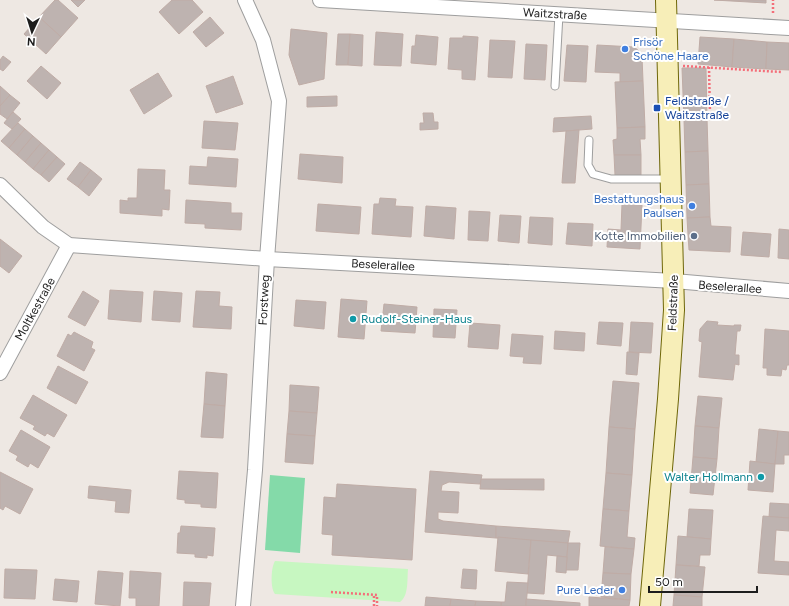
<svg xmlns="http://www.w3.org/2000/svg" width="789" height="606" viewBox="0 0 789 606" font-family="Figtree,sans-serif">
	<rect width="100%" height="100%" fill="#eee8e3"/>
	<path fill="#c7f7c1" d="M275,561L408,569C407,579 409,596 400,602L275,594C270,588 271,567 275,561Z"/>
	<path fill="#84daa9" d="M270,475L305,478L300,553L265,550Z"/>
	<g fill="#beb3b0" stroke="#bfaca6">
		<path d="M55,0H58L78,18L61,37L39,17Z"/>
		<path d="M71,0H85L78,7Z"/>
		<path d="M172,0H192L203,12L179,34L159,12Z"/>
		<path d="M714,0H766V3Z"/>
		<path d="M39,17L61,37L46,54L24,34Z"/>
		<path d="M210,17L224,33L206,47L193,32Z"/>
		<path d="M291,29L327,33L324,79L299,85L289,55Z"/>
		<path d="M376,32L403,34L401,66L374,65Z"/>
		<path d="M338,34H350L348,65H336Z"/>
		<path d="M350,34L363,35L362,66L348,65Z"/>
		<path d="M416,35L438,37L436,65L411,63L412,46H415Z"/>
		<path d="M463,36L478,37L475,80L462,79V70L448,69L450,38H463Z"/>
		<path d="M700,37L734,39L732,67L698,64Z"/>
		<path d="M734,39L767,42L766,69L732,67Z"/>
		<path d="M490,40L515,41L512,78L488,77Z"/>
		<path d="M767,42L789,43V70L766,69Z"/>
		<path d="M526,44L547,45L545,80L524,79Z"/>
		<path d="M567,45L588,46L586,82L564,81Z"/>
		<path d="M597,45L634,47L639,51L642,57L643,81L620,82V73L595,72Z"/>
		<path d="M3,56L11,62L3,71L0,69V60Z"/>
		<path d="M41,66L61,83L47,99L27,81Z"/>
		<path d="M682,68H706L707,119L684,120Z"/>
		<path d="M158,73L172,96L144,114L130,90Z"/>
		<path d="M233,76L243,104L216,113L206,86Z"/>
		<path d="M643,81L645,127L617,128L615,82Z"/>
		<path d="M0,86L10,95L0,106Z"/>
		<path d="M10,95L20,103L7,119L0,114V106Z"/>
		<path d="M337,96V106L307,107V97Z"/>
		<path d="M13,112L21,119L12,129L4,123Z"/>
		<path d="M423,113H433L434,122H438V129L420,130V123H424Z"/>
		<path d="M591,116L592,129L553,132L554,118Z"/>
		<path d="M707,119L708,151L685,152L684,120Z"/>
		<path d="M204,121L238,123L235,150L202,148Z"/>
		<path d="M18,123L25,129L9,148L1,141Z"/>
		<path d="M645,127V139H640L641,155H614L613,140L617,139V128Z"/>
		<path d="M25,129L33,136L17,155L9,148Z"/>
		<path d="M579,130L575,183H562L566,131Z"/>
		<path d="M33,136L41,143L25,162L17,155Z"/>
		<path d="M41,143L49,150L33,169L25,162Z"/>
		<path d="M49,150L57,157L41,175L33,169Z"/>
		<path d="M708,151L709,184L686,185L685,152Z"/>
		<path d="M300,154L343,157L342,183L298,179Z"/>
		<path d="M614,155H641V175H615Z"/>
		<path d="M57,157L65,164L49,182L41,175Z"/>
		<path d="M208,157L238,159L236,187L189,184L190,166L207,167Z"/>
		<path d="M80,162L91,170L78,187L67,179Z"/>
		<path d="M138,169L165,170L164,190H170L169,210L162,209V216L120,213V200L128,201V198H137Z"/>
		<path d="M91,170L102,179L89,196L78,187Z"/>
		<path d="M709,184L710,217L687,218L686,185Z"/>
		<path d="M380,198L396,199L395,206L413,207L411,237L372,234L374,204H379Z"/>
		<path d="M186,200L231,203V213H242L241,230L205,228V224L185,223Z"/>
		<path d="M318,204L361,207L359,234L316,231Z"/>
		<path d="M622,204L642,205L640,249L607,247L608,229L621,230Z"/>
		<path d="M426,206L456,208L454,239L424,236Z"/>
		<path d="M469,211L490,212L488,241L468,240Z"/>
		<path d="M500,215L521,216L519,243L498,241Z"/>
		<path d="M530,217L553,218L552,245L528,243Z"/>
		<path d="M710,217L711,226L731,227L730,252L689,250L687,218Z"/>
		<path d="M568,223L593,224L592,246L566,244Z"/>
		<path d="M779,229L789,230V259L778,258Z"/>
		<path d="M743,232L771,234L769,257L741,255Z"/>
		<path d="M0,239L22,256L9,273L0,266Z"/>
		<path d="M110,290L143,292L141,322L108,319Z"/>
		<path d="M83,291L99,301L85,326L68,317Z"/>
		<path d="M154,291L182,293L180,322L152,320Z"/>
		<path d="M196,291L220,292L219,306L232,307L231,329L193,327Z"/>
		<path d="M341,299L367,301L364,339L338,337Z"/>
		<path d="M296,300L326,302L324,329L294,326Z"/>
		<path d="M384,304L417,307L415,333L381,331Z"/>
		<path d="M434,309L457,310L455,338L433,337Z"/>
		<path d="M707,321L718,322L717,325L734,326V325H741L740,331H737L735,355H739V365L735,364L733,380L699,377L702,342L699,341L700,329Z"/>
		<path d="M599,322L623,323L621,346L597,344Z"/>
		<path d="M631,322L653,323L651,353L629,352Z"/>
		<path d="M470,323L500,325L498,349L468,347Z"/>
		<path d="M765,329L789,331V365H787L786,370L782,369L781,376L767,375V368H763Z"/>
		<path d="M555,331L585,333L584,351L554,349Z"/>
		<path d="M74,332L93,342L91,348L95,350L84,371L57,356L68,334L71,336Z"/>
		<path d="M512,334L543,336L541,364L523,363L524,357L510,356Z"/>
		<path d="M627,352L639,353L637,375L626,374Z"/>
		<path d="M58,366L88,382L76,404L47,388Z"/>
		<path d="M206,372L227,374L225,406L204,404Z"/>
		<path d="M613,381L639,383L635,429L609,427Z"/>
		<path d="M290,385L319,387L317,413L289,411Z"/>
		<path d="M33,395L67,415L54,437L47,433L45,436L33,429L35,426L20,418Z"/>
		<path d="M698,396L722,398L719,428L695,426Z"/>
		<path d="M204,404L225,406L223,438L201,437Z"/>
		<path d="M289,411L317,413L315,436L287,434Z"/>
		<path d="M695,426L719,428L717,459L693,457Z"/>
		<path d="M609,427L635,429L632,475L606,473Z"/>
		<path d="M759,429L778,431L775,464L756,462Z"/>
		<path d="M21,430L50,447L38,468L30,463L28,467L16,460L18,456L9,451Z"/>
		<path d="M778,431L789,432V455H784V464H775Z"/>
		<path d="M287,434L315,436L313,464L285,462Z"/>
		<path d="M693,457L717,459L713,495L690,493Z"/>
		<path d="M750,461L775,464L773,492L748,490Z"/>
		<path d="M179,471L218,473L216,508L201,507V504L185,503V500L177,499Z"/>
		<path d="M430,471L482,475L480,484L449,482L442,485L441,491L459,492L458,513L438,512V519L443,521L496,526V538L425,532Z"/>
		<path d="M0,472L33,489L20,514L5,506L3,510L0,508Z"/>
		<path d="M606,473L632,475L629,511L603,509Z"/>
		<path d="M481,479H544V490L480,489Z"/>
		<path d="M337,484L416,489L412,560L332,555L333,535L322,534L324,497L336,498Z"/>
		<path d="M89,486L131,490L129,513L115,512L116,501L88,498Z"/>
		<path d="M770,503L789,504V518L769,517Z"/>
		<path d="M603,509L629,511L627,537L635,538L634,549L600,546Z"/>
		<path d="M689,509L713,510L711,539L687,537Z"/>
		<path d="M763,516L789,518V531L776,530L774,561L789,562V575L758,573Z"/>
		<path d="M181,526L215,528L213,556L207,555V558L195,557V554L177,553L178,533H180Z"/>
		<path d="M496,526L570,531L568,543L496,538Z"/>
		<path d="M678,536L711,539L710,555H700L699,566L676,565Z"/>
		<path d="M498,537L531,540L528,574L495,571Z"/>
		<path d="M531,540L568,543L567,557L547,555L544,594L527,593Z"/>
		<path d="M568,543H580L578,570H566Z"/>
		<path d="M605,547L634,549L631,574L603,573Z"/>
		<path d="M557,556L567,557L566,573L556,572Z"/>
		<path d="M676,565L705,567L702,597L674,595Z"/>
		<path d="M5,569L37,570L35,599L4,598Z"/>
		<path d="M463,569L477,570L476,589L461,588Z"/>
		<path d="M98,571L123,573L120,606L95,604Z"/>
		<path d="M130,571L161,573L159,606H136V598H129Z"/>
		<path d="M603,573L631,574L630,600L601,597Z"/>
		<path d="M55,579L79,581L77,602L53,600Z"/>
		<path d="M184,582L211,583L209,606H183Z"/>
		<path d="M507,582L528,583L526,606H501V602H505Z"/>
		<path d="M674,595L702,597V606H673Z"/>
		<path d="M426,597L451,599L450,606H425Z"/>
		<path d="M589,597L630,600L629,606H589Z"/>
		<path d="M451,599L476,601L475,606H450Z"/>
		<path d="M526,599L580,603V606H526Z"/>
		<path d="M476,601L501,602V606H475Z"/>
	</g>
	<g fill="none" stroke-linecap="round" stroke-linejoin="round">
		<g stroke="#9e9e9e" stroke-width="9">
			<g id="lane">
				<path d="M555,86L559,14"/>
				<path d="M589,140L588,165L593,174L611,179H668"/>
			</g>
		</g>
		<g stroke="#9e9e9e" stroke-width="16">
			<g id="street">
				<path d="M320,0L789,28"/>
				<path d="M0,185L43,227L69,245L267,259L674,281L789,291"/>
				<path d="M0,373L69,245"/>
				<path d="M243,606L255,470L267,259L279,101L263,40L245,0"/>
			</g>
		</g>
		<g stroke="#6f6709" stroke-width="22">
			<path id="secondary" d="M650,606L668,399L674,310L666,0"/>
		</g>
		<g stroke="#f46e79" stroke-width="2.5" stroke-dasharray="2 2" stroke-linecap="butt">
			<path d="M773,13V0"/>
			<path d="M683,66L781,72"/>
			<path d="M709,67L710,114"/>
			<path d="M331,592L377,595V606"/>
			<path d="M374,606V595"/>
		</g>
		<use href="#lane" stroke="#fff" stroke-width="7"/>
		<use href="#street" stroke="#fff" stroke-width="14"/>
		<use href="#secondary" stroke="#f7eeb8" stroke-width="20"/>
	</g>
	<g fill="#3f7fe0" stroke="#fff" stroke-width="1.5">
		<circle cx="625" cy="49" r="4"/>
		<circle cx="692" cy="206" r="4"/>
		<circle cx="622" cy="590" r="4"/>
	</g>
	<rect fill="#1a4fb4" stroke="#fff" stroke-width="1.5" x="653" y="104" width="8" height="8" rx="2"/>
	<circle fill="#5c6f8a" stroke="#fff" stroke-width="1.5" cx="694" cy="236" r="4"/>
	<g fill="#0f9aa8" stroke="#fff" stroke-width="1.5">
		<circle cx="353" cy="319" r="4"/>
		<circle cx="761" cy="477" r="4"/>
	</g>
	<g text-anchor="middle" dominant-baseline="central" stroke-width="4" stroke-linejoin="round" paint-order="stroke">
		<g font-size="12" fill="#1d1d1d" stroke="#fff">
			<text transform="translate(555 14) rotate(3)">Waitzstraße</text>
			<text transform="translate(383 265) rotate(3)">Beselerallee</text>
			<text transform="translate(730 287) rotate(4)">Beselerallee</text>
			<text transform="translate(264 300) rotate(-87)">Forstweg</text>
			<text transform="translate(673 303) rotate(-88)">Feldstraße</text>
			<text transform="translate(35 309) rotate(-61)">Moltkestraße</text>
		</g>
		<g font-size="12" fill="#366cbe" stroke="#fff" text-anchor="end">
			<text x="633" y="42" text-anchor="start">Frisör<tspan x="633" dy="14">Schöne Haare</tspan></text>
			<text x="684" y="199">Bestattungshaus<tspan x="684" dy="14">Paulsen</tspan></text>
			<text x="614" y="590">Pure Leder</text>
		</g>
		<g font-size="12" fill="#164399" stroke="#fff" text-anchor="start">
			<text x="665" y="101">Feldstraße /<tspan x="665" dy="14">Waitzstraße</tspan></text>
		</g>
		<g font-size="12" fill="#4e5e75" stroke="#fff" text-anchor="end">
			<text x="686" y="236">Kotte Immobilien</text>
		</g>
		<g font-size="12" fill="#0d838f" stroke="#fff" text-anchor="start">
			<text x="361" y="319">Rudolf-Steiner-Haus</text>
			<text x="753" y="477" text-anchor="end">Walter Hollmann</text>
		</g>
	</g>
	<g transform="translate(32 32) rotate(184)" stroke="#ffffff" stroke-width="3" paint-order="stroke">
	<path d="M0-3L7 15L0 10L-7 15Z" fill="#1d1d1d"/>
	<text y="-6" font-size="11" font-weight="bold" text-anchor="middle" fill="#1d1d1d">N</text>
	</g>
	<path d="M649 586v6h108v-6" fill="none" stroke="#1d1d1d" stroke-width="2"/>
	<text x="655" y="586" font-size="12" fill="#1d1d1d" stroke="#ffffff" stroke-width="3" paint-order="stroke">50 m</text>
</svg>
